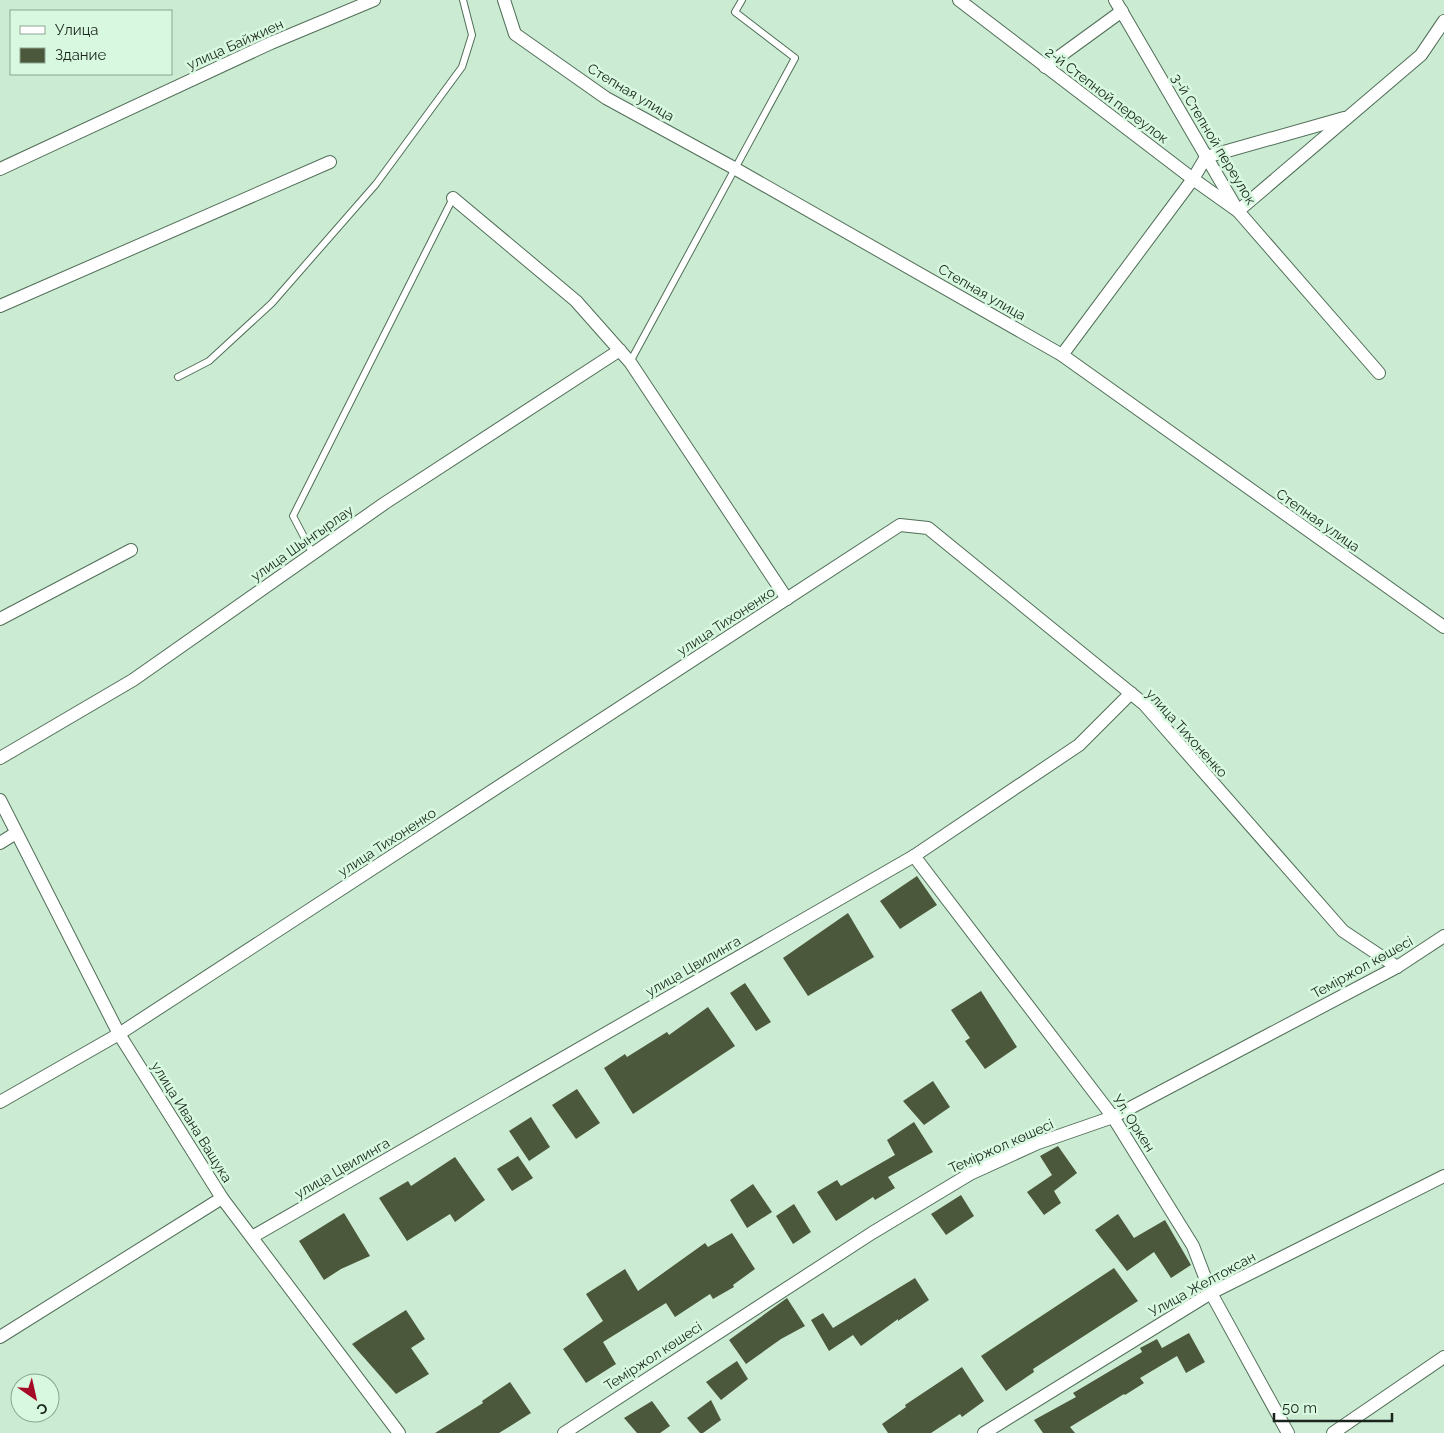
<svg xmlns="http://www.w3.org/2000/svg" width="1444" height="1433" viewBox="0 0 1444 1433" font-family="Raleway,sans-serif">
	<style>
		.building { fill: #4c583b }
		.lines { fill: none; stroke-linecap: round; stroke-linejoin: round }
		.lane-casing { stroke: #516e58; stroke-width: 8 }
		.street-casing { stroke: #516e58; stroke-width: 14 }
		.lane { stroke: #fff; stroke-width: 6 }
		.street { stroke: #fff; stroke-width: 12 }
		.labels { text-anchor: middle; dominant-baseline: central; stroke-width: 5; stroke-linejoin: round; paint-order: stroke }
		.street-label { font-size: 14px; fill: #1a261d; stroke: #d8f9e0 }
	</style>
	<rect width="100%" height="100%" fill="#cbecd3"/>
	<g class="building">
		<polygon points="917,876 937,905 900,929 880,901"/>
		<polygon points="848,913 874,957 808,996 783,958"/>
		<polygon points="745,983 771,1022 756,1031 730,993"/>
		<polygon points="981,991 1017,1047 985,1069 965,1041 970,1038 951,1010"/>
		<polygon points="708,1007 735,1046 633,1114 604,1068 625,1054 627,1057 667,1032 669,1035"/>
		<polygon points="933,1081 950,1107 924,1125 903,1101"/>
		<polygon points="577,1089 600,1123 576,1139 552,1105"/>
		<polygon points="531,1117 550,1147 529,1161 509,1131"/>
		<polygon points="914,1122 933,1152 888,1177 895,1188 875,1200 873,1197 836,1221 817,1192 837,1180 841,1186 895,1155 887,1140"/>
		<polygon points="1058,1146 1077,1173 1054,1191 1061,1203 1044,1215 1027,1192 1052,1175 1040,1156"/>
		<polygon points="518,1156 533,1178 512,1191 497,1169"/>
		<polygon points="455,1157 485,1200 455,1222 450,1214 407,1241 379,1198 408,1181 411,1186"/>
		<polygon points="753,1184 772,1212 747,1228 730,1200"/>
		<polygon points="961,1195 974,1216 946,1235 931,1214"/>
		<polygon points="794,1204 811,1232 793,1244 776,1216"/>
		<polygon points="344,1213 370,1256 341,1269 324,1280 299,1241"/>
		<polygon points="1118,1214 1134,1238 1165,1220 1191,1265 1171,1278 1154,1252 1127,1271 1095,1230"/>
		<polygon points="732,1233 755,1269 733,1285 734,1287 713,1299 710,1294 675,1317 666,1303 603,1342 616,1364 586,1383 563,1349 603,1321 586,1294 625,1269 638,1291 705,1243 708,1247"/>
		<polygon points="1114,1268 1138,1301 1033,1369 1034,1372 1006,1391 981,1356"/>
		<polygon points="915,1278 929,1300 898,1321 898,1319 861,1346 853,1335 829,1351 811,1320 823,1313 833,1328"/>
		<polygon points="787,1298 805,1326 781,1339 746,1364 729,1340"/>
		<polygon points="406,1310 425,1339 411,1348 429,1374 396,1394 352,1344"/>
		<polygon points="1189,1333 1205,1362 1186,1373 1177,1356 1140,1378 1144,1383 1125,1395 1124,1394 1070,1427 1075,1433 1043,1433 1034,1420 1076,1397 1073,1393 1142,1352 1140,1348 1157,1339 1162,1348"/>
		<polygon points="737,1361 748,1379 721,1400 706,1382"/>
		<polygon points="962,1367 984,1401 962,1417 960,1414 931,1433 888,1433 882,1424 906,1407 905,1405"/>
		<polygon points="510,1382 531,1413 499,1433 435,1433 483,1403 482,1401"/>
		<polygon points="711,1400 721,1420 703,1433 700,1433 687,1418"/>
		<polygon points="652,1401 670,1426 660,1433 637,1433 624,1418"/>
	</g>
	<g class="lines">
		<g class="lane-casing">
			<g id="lane">
				<polyline points="630,362 795,58 735,12 742,0"/>
				<polyline points="178,377 209,361 272,303 376,184 462,67 472,35 463,0"/>
				<polyline points="313,554 293,516 453,198"/>
			</g>
		</g>
		<g class="street-casing">
			<g id="street">
				<polyline points="504,0 515,34 606,98 734,168 1062,355 1444,627"/>
				<polyline points="959,0 1193,179 1238,211 1421,55 1444,21"/>
				<polyline points="1115,0 1238,211 1379,373"/>
				<polyline points="1045,67 1122,11"/>
				<polyline points="0,169 271,43 374,0"/>
				<polyline points="453,198 576,301 630,362 787,599"/>
				<polyline points="0,306 330,162"/>
				<polyline points="1062,355 1193,179 1206,157 1344,118"/>
				<polyline points="0,619 131,550"/>
				<polyline points="0,758 133,680 385,503 620,350"/>
				<polyline points="0,800 119,1034 222,1198 399,1433"/>
				<polyline points="0,843 16,833"/>
				<polyline points="914,856 1113,1117 1193,1246 1211,1293 1288,1433"/>
				<polyline points="0,1102 119,1034 900,525 928,528 1144,704 1343,931 1397,967"/>
				<polyline points="252,1237 914,856 1079,745 1131,693"/>
				<polyline points="0,1337 222,1198"/>
				<polyline points="564,1433 872,1233 970,1174 1038,1143 1113,1117 1397,967 1444,936"/>
				<polyline points="984,1433 1211,1293 1444,1176"/>
				<polyline points="1333,1433 1444,1357"/>
			</g>
		</g>
		<use href="#lane" class="lane"/>
		<use href="#street" class="street"/>
	</g>
	<g class="labels">
		<g class="street-label">
			<text transform="translate(235 44) rotate(-24)">улица Байжиен</text>
			<text transform="translate(631 92) rotate(31)">Степная улица</text>
			<text transform="translate(1107 95) rotate(37)">2-й Степной переулок</text>
			<text transform="translate(1214 139) rotate(59)">3-й Степной переулок</text>
			<text transform="translate(982 292) rotate(30)">Степная улица</text>
			<text transform="translate(1318 520) rotate(35)">Степная улица</text>
			<text transform="translate(302 543) rotate(-35)">улица Шынгырлау</text>
			<text transform="translate(726 621) rotate(-33)">улица Тихоненко</text>
			<text transform="translate(1187 733) rotate(48)">улица Тихоненко</text>
			<text transform="translate(387 842) rotate(-33)">улица Тихоненко</text>
			<text transform="translate(693 966) rotate(-30)">улица Цвилинга</text>
			<text transform="translate(1362 967) rotate(-29)">Теміржол көшесі</text>
			<text transform="translate(192 1122) rotate(58)">улица Ивана Ващука</text>
			<text transform="translate(1134 1123) rotate(57)">Ул. Оркен</text>
			<text transform="translate(1001 1146) rotate(-24)">Теміржол көшесі</text>
			<text transform="translate(342 1168) rotate(-30)">улица Цвилинга</text>
			<text transform="translate(1202 1284) rotate(-29)">Улица Желтоксан</text>
			<text transform="translate(653 1356) rotate(-33)">Теміржол көшесі</text>
		</g>
	</g>
	<rect x="10" y="10" width="162" height="65" fill="#d8f9e0" stroke="#8ca592"/>
	<rect x="20" y="26" width="25" height="8" fill="#ffffff" stroke="#8ca592"/>
	<text x="55" y="35" font-size="15" fill="#1a261d">Улица</text>
	<rect x="20" y="48" width="25" height="15" fill="#4c583b" stroke="#8ca592"/>
	<text x="55" y="60" font-size="15" fill="#1a261d">Здание</text>
	<g transform="translate(35 1398) rotate(146)"><circle r="24" fill="#d8f9e0" stroke="#8ca592"/>
	<path d="M0-4L9 19L0 12L-9 19Z" fill="#a50a26"/>
	<text y="-8" font-size="14" font-weight="bold" text-anchor="middle" fill="#1a261d">С</text>
	</g>
	<path d="M1274 1413v8h118v-8" fill="none" stroke="#1a261d" stroke-width="2.5"/>
	<text x="1282" y="1413" font-size="15" fill="#1a261d" stroke="#d8f9e0" stroke-width="4" paint-order="stroke">50 m</text>
</svg>
